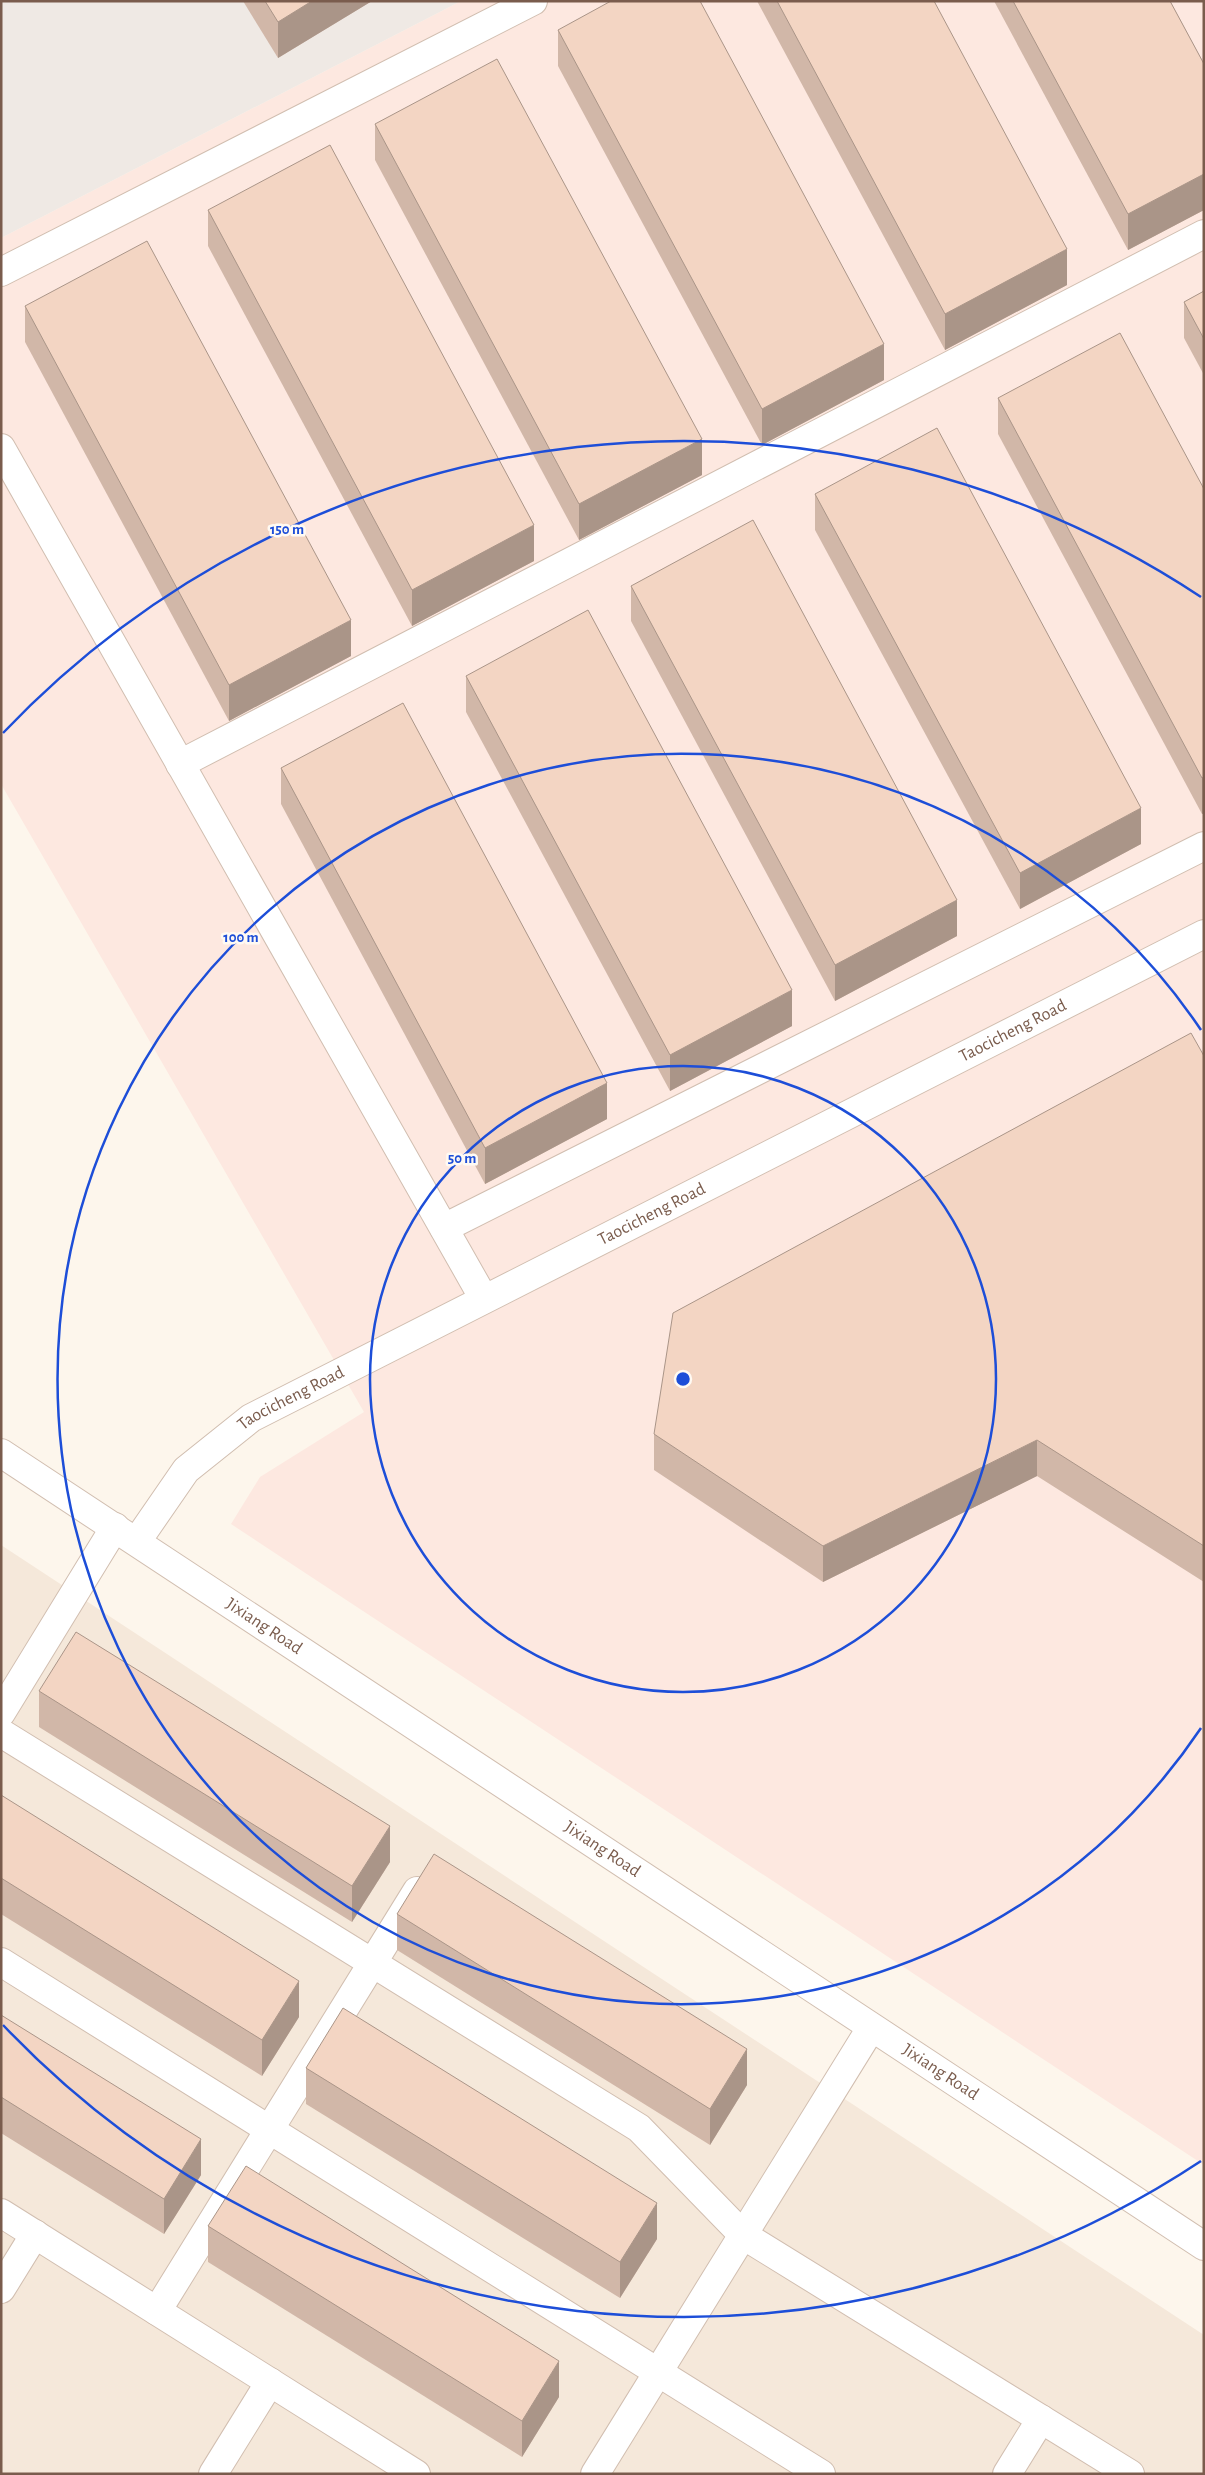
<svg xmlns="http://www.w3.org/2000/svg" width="1205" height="2475" viewBox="0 0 1205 2475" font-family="'Alegreya Sans',sans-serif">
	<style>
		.residential { fill: #f5e8da }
		.commercial { fill: #fde8e0 }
		.industrial { fill: #efe9e4 }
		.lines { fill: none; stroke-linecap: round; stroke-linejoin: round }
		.minor-casing { stroke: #d1beb0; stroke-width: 30 }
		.minor { stroke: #fff; stroke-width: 28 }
		.wall { fill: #d1b7a8 }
		.shaded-wall { fill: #aa9588 }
		.building { fill: #f3d5c3; stroke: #aa9588 }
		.ring { fill: none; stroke: #1d4ed8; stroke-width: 2.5 }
		.labels { text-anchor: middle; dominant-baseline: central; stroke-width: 5; stroke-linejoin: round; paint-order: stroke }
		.street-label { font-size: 18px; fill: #7a5c4d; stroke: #fffaf3 }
		.centre { fill: #1d4ed8; stroke: #fffaf3; stroke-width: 2.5 }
		.ring-label { font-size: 15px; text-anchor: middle; font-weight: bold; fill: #1d4ed8; stroke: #fffaf3; stroke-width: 5; stroke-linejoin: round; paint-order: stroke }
	</style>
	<rect width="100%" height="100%" fill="#fdf6ec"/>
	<polygon class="residential" points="1,1545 1204,2335 1204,2474 1,2474"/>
	<polygon class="commercial" points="461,1 1204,1 1204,2165 231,1524 260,1477 364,1412 1,784 1,238"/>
	<polygon class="industrial" points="1,1 461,1 1,238"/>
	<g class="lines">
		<g class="minor-casing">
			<g id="minor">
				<polyline points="1,272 533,1"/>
				<polyline points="1,448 484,1299"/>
				<polyline points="180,764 1204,234"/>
				<polyline points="444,1228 1204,846"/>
				<path id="s1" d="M1 1453 1204 2246"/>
				<path id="s2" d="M137 1541 186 1470 251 1418 1204 934"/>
				<polyline points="1,1713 115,1527"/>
				<polyline points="1,1733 639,2128 743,2235 1130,2474"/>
				<polyline points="1,1962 821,2474"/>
				<polyline points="1,2213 416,2474"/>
				<polyline points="1,2289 35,2234"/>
				<polyline points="157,2311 417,1891"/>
				<polyline points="213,2474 270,2382"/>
				<polyline points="595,2474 871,2028"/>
				<polyline points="1007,2474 1041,2419"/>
			</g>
		</g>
		<use href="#minor" class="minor"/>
	</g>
	<g class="wall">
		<polygon points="243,1 372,1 278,58"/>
		<polygon points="757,1 934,1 1067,285 945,350"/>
		<polygon points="994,1 1170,1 1204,64 1204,210 1128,250"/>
		<polygon points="558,30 884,380 762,445 558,66"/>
		<polygon points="375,124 702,475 579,540 375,160"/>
		<polygon points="208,210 534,561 412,626 208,246"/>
		<polygon points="1204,291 1204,375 1184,338 1184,302"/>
		<polygon points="25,306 351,656 229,721 25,342"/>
		<polygon points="998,398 1204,489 1204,813 1202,814 998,434"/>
		<polygon points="815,494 1141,844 1020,909 815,530"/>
		<polygon points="631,586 957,936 835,1001 631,621"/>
		<polygon points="466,676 792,1026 670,1091 466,712"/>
		<polygon points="281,768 607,1119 485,1184 281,804"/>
		<polygon points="1204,1056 1204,1582 1037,1476 823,1582 654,1470 654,1434"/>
		<polygon points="39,1691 390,1862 352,1922 39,1727"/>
		<polygon points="1,1795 299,2017 262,2076 1,1914"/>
		<polygon points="397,1914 747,2085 710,2145 397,1950"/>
		<polygon points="1,2015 201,2175 164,2234 1,2133"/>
		<polygon points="306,2068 657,2239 620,2298 306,2104"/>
		<polygon points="208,2226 559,2397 522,2457 208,2262"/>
	</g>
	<g class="shaded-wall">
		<polygon points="312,1 372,1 278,58 278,22"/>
		<polygon points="1204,174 1204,210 1128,250 1128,214"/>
		<polygon points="1067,249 1067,285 945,350 945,314"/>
		<polygon points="884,344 884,380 762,445 762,409"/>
		<polygon points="702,439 702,475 579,540 579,504"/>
		<polygon points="534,525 534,561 412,626 412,590"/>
		<polygon points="351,620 351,656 229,721 229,685"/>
		<polygon points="1204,777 1204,813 1202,814 1202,778"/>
		<polygon points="1141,808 1141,844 1020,909 1020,873"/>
		<polygon points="957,900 957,936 835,1001 835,965"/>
		<polygon points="792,990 792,1026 670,1091 670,1055"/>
		<polygon points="607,1083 607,1119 485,1184 485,1148"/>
		<polygon points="1037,1440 1037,1476 823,1582 823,1546"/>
		<polygon points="390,1826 390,1862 352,1922 352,1886"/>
		<polygon points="299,1981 299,2017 262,2076 262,2040"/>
		<polygon points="747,2049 747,2085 710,2145 710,2109"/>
		<polygon points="201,2139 201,2175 164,2234 164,2199"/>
		<polygon points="657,2203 657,2239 620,2298 620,2262"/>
		<polygon points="559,2361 559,2397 522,2457 522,2421"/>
	</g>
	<g class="building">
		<polygon points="265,1 312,1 278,22"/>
		<polygon points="611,1 700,1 884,344 762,409 558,30"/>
		<polygon points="777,1 934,1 1067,249 945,314"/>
		<polygon points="1013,1 1170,1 1204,64 1204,174 1128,214"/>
		<polygon points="497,59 702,439 579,504 375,124"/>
		<polygon points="330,145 534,525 412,590 208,210"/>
		<polygon points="147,241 351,620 229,685 25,306"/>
		<polygon points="1204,291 1204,339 1184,302"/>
		<polygon points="1120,333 1204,489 1204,777 1202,778 998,398"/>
		<polygon points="937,428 1141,808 1020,873 815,494"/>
		<polygon points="753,520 957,900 835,965 631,586"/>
		<polygon points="588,610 792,990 670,1055 466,676"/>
		<polygon points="403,703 607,1083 485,1148 281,768"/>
		<polygon points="1191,1033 1204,1056 1204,1546 1037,1440 823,1546 654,1434 673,1313"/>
		<polygon points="76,1632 390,1826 352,1886 39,1691"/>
		<polygon points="1,1795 299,1981 262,2040 1,1878"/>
		<polygon points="434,1854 747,2049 710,2109 397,1914"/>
		<polygon points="343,2008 657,2203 620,2262 306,2068"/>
		<polygon points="1,2015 201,2139 164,2199 1,2097"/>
		<polygon points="246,2166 559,2361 522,2421 208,2226"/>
	</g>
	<g class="ring">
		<circle cx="683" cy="1379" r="313"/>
		<path d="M1201 1728A625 625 0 1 1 1201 1030"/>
		<path d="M1201 2161A938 938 0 0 1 3 2025M3 733A938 938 0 0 1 1201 597"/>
	</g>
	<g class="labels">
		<g class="street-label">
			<text stroke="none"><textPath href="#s2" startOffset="1024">Taocicheng Road</textPath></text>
			<text stroke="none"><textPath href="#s2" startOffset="619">Taocicheng Road</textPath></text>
			<text stroke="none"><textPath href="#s2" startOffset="214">Taocicheng Road</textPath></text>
			<text stroke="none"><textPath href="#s1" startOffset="315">Jixiang Road</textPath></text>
			<text stroke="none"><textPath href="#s1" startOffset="720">Jixiang Road</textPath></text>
			<text stroke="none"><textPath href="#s1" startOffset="1125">Jixiang Road</textPath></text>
		</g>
	</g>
	<circle cx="683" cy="1379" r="8" class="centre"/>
	<g class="ring-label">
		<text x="287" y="534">150 m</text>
		<text x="241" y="942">100 m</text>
		<text x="462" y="1163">50 m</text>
	</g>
	<rect width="1205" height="2475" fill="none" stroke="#7a5c4d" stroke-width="5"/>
</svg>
